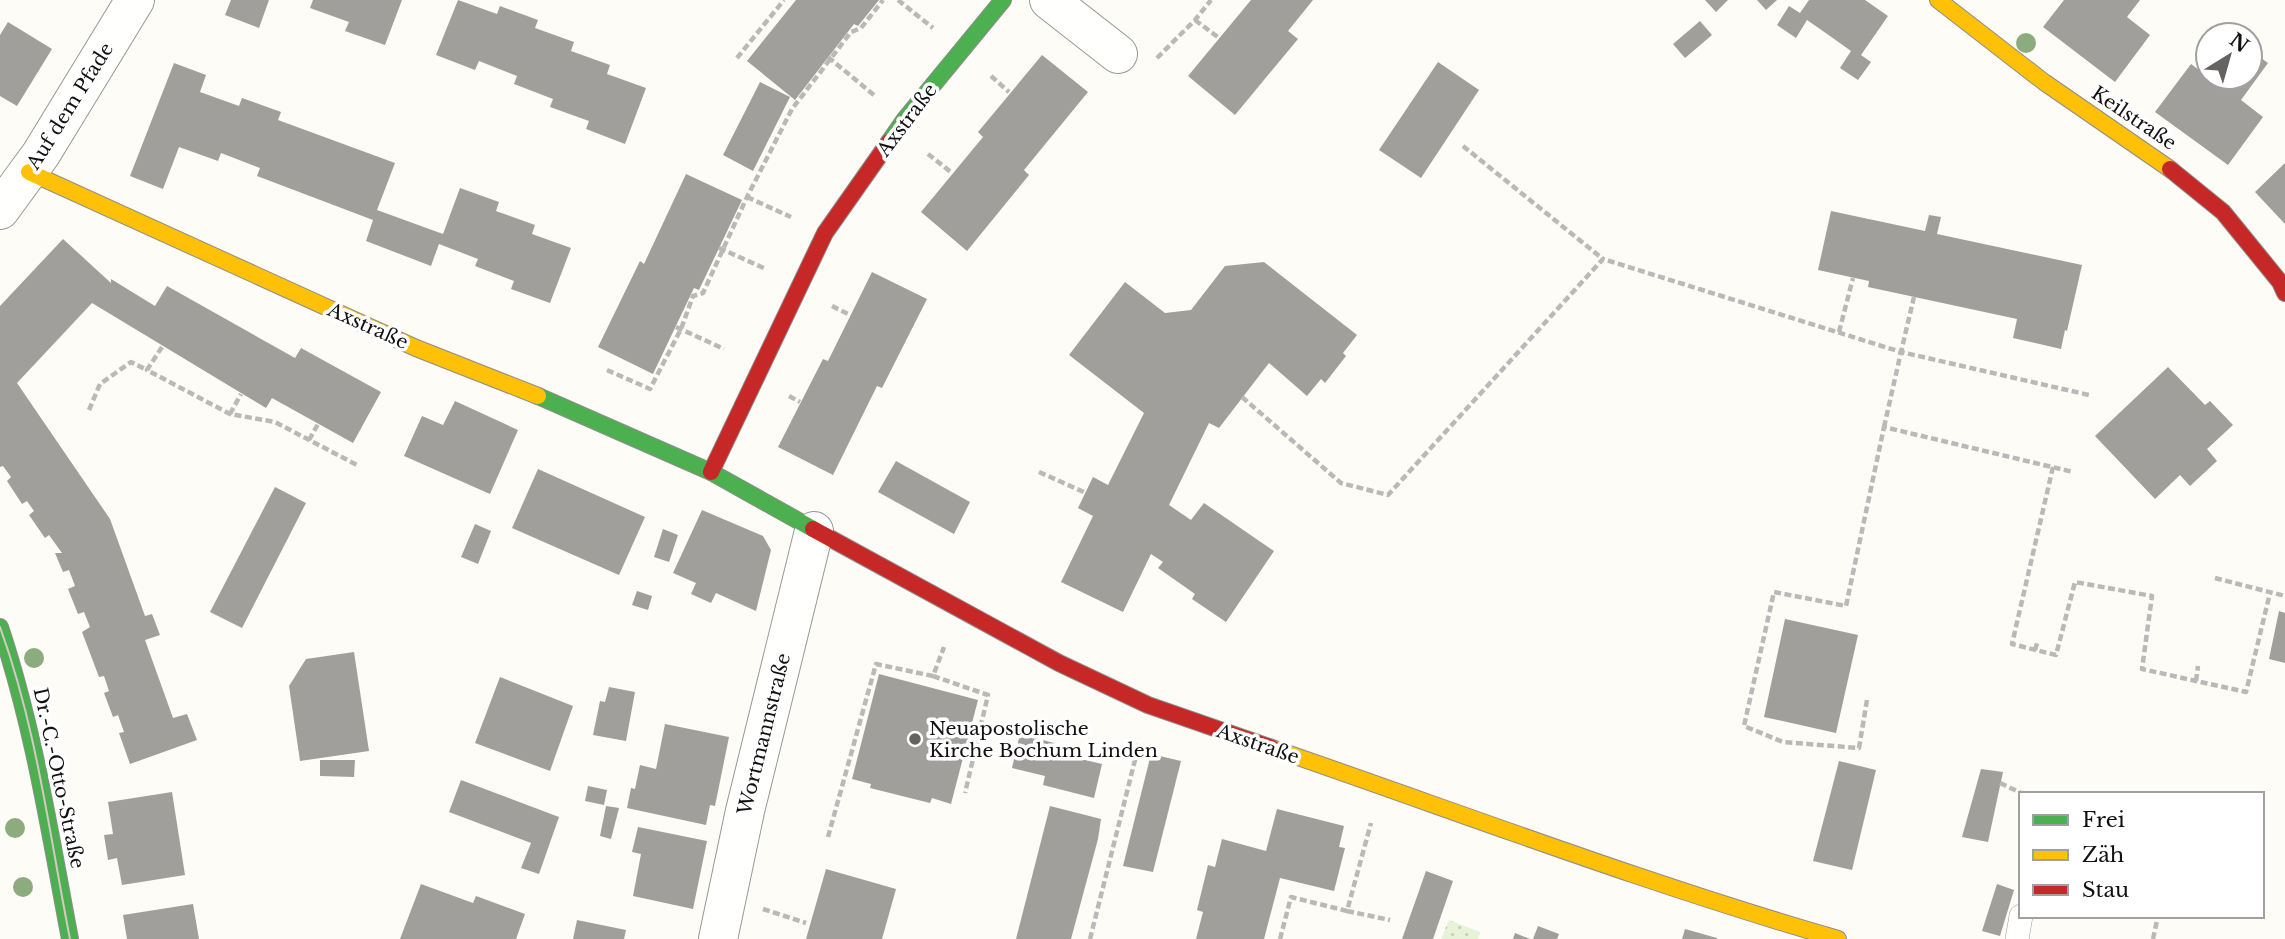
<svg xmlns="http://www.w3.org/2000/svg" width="2285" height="939" viewBox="0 0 2285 939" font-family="'Libre Baskerville',serif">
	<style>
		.grass { fill: url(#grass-dots) }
		.building { fill: #a19f9c }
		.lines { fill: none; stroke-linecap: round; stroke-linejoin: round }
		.lane-casing { stroke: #979795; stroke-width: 24 }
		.street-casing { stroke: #979795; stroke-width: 40 }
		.fast-casing { stroke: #8e8d8b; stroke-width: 18 }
		.slow-casing { stroke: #8e8d8b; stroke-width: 18 }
		.jam-casing { stroke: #8e8d8b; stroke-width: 18 }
		.path { stroke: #b9b9b8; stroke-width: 4.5; stroke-dasharray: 7 3.5; stroke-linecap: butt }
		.lane { stroke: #fffffe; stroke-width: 23 }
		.street { stroke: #fffffe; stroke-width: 38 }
		.fast { stroke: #4caf50; stroke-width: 16 }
		.slow { stroke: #ffc107; stroke-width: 16 }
		.jam { stroke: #c62828; stroke-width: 16 }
		.tram { stroke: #d9c6c7; stroke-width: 2 }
		.tree { fill: #8cac80 }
		.poi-dot { fill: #646362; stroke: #fff; stroke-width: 2.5 }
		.labels { text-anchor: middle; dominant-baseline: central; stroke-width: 7; stroke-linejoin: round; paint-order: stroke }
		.street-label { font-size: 19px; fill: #111; stroke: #fff }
		.poi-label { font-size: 19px; fill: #111; stroke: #fff; text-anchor: start }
	</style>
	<defs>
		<pattern id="grass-dots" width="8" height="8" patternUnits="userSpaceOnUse" patternTransform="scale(1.75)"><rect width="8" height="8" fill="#e7f3d7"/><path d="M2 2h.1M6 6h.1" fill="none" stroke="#c5cfb8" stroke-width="1.8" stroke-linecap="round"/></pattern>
	</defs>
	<rect width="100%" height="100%" fill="#fdfcf7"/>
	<polygon class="grass" points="1449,920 1480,932 1478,939 1441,939"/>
	<g class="building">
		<polygon points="231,0 269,0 259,28 225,15"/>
		<polygon points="313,0 402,0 385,45 345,31 349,22 310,8"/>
		<polygon points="458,0 497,14 500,6 538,20 535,28 574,42 571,51 610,65 607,74 646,88 625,144 586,129 589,121 550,107 553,99 514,84 517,76 479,61 475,70 436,55"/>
		<polygon points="796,0 879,0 858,26 854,24 795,100 747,61"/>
		<polygon points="1251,0 1313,0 1288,31 1298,39 1235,115 1188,76"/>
		<polygon points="1705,0 1728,0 1716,12"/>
		<polygon points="1757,0 1777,0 1766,10"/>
		<polygon points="1809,0 1865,0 1888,16 1861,55 1871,62 1858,80 1840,68 1851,51 1830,36 1807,20 1796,38 1777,25 1789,6 1800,13"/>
		<polygon points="2064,0 2140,0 2127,17 2150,35 2115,82 2043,27"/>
		<polygon points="1700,21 1712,35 1685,58 1673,44"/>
		<polygon points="8,22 52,49 17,106 0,96 0,35"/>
		<polygon points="2250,50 2268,63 2241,100 2263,117 2228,165 2155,112 2191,64 2214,81 2217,77 2250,77"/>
		<polygon points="1042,55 1088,92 1024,170 1029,175 967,251 921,212 983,137 978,132"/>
		<polygon points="1438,62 1479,90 1421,178 1379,150"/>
		<polygon points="174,63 206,75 200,92 239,106 242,98 281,112 278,120 395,163 377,210 443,234 460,188 499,202 496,211 535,225 532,234 571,248 550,303 511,289 514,281 475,266 478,259 439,244 431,266 366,241 373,220 257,176 260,168 221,153 218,161 179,147 163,189 130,176"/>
		<polygon points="760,82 790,97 753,171 723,155"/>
		<polygon points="2285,163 2285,224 2255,192"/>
		<polygon points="686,174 742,200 699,290 694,288 653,374 598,347 640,261 644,264"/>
		<polygon points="1831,211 1925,231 1929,215 1941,217 1937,234 2082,265 2067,331 2065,330 2061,349 2013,338 2017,319 1868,287 1869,281 1818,270"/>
		<polygon points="63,239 111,283 111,279 155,306 167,286 295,358 301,348 381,392 353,443 272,398 266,408 92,303 17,383 110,519 145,616 152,614 160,635 145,640 173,718 187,714 197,740 130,764 119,733 124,732 118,715 113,717 104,693 109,691 104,676 99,677 82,632 90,627 84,612 78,614 68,589 75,586 69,570 63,572 55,553 62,553 49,535 45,538 29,515 34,511 27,501 22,504 7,481 11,477 3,466 0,467 0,306"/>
		<polygon points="1264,262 1357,335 1343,353 1346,356 1325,383 1321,379 1307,396 1269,363 1219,428 1209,423 1169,505 1191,520 1204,503 1274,551 1226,622 1192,599 1195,594 1158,568 1163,562 1151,554 1123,612 1061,582 1093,516 1078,508 1093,477 1108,485 1144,413 1069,355 1125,282 1165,313 1191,310 1225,266"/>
		<polygon points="872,272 927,299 882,388 877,386 833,475 778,447 823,359 828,361"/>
		<polygon points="2168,367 2205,405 2210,401 2233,425 2207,449 2217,461 2190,486 2180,475 2155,499 2095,436"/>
		<polygon points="455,401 518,430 490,494 404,456 422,416 443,425"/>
		<polygon points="896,461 970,502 954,534 878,492"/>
		<polygon points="538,469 645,517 619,575 512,528"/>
		<polygon points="275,487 306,503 242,628 210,612"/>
		<polygon points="702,510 763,536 771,550 756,611 716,593 711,603 691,594 696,583 673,573"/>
		<polygon points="475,524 491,531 478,564 461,557"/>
		<polygon points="663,529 678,535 669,562 654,557"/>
		<polygon points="637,591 652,596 648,610 632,605"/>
		<polygon points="2279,611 2285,613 2285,663 2269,659"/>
		<polygon points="1785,619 1858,635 1836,733 1764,717"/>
		<polygon points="354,652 369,751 300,761 289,686 306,659"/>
		<polygon points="879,674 978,700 951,804 932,798 930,803 870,788 871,784 852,779"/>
		<polygon points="500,677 573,706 550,771 475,743"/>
		<polygon points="609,687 635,692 626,741 593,735 600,701 605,702"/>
		<polygon points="665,724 729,737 715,806 710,805 706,825 627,808 631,788 635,789 640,765 656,769"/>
		<polygon points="1020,734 1054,743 1052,752 1102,764 1094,798 1043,785 1045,776 1012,768"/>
		<polygon points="1151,754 1181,761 1153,872 1123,866"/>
		<polygon points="320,760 355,760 354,777 320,776"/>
		<polygon points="1839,761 1876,770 1852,870 1813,861"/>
		<polygon points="1981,769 2003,772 1988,842 1962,837"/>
		<polygon points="461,780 559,817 539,874 521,868 531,843 449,812"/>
		<polygon points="588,786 607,790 604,805 585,801"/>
		<polygon points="172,792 185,875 122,885 117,858 108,860 104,835 113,834 108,802"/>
		<polygon points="606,806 619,808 611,839 600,836"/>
		<polygon points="1050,806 1101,819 1098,839 1071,939 1016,939"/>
		<polygon points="1277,809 1344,826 1339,847 1345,848 1334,891 1280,878 1264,939 1196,939 1203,912 1197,910 1208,865 1215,867 1222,839 1266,851"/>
		<polygon points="638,827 707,841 693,909 633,896 641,854 632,852"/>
		<polygon points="826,869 896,889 882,939 806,939"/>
		<polygon points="1426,871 1453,881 1433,939 1402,939"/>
		<polygon points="421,884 473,903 476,896 525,914 516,939 400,939"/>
		<polygon points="1997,884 2014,890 2000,936 1982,931"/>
		<polygon points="193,904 199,939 127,939 123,915"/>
		<polygon points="577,920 626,930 624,939 573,939"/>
		<polygon points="1538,926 1559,934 1557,939 1533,939"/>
		<polygon points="1685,929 1717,938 1717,939 1682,939"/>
		<polygon points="1515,933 1530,939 1513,939"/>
	</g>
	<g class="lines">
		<g class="lane-casing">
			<polyline id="lane" points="2017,939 2021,916"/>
		</g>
		<g class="street-casing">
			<g id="street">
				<polyline points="1049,0 1118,54"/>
				<polyline points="0,210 41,154 135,0"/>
				<polyline points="718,939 745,811 814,531"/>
			</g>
		</g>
		<g class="fast-casing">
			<g id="fast">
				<polyline points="889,142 905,119 1003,0"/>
				<polyline points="538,396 711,472 813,529"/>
				<path d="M0 627C34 729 50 834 70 939"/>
			</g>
		</g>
		<g class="slow-casing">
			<g id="slow">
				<polyline points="1938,0 2044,82 2170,169"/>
				<polyline points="29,172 416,348 538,396"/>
				<path d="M1272 748C1461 813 1647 884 1838 939"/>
			</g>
		</g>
		<g class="jam-casing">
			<g id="jam">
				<polyline points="2170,169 2223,212 2280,282 2285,293"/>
				<polyline points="711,472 825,233 889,142"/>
				<polyline points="813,529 1059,663 1148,705 1272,748"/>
			</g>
		</g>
		<g class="path">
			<polyline points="898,0 933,28"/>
			<polyline points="1195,20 1219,38"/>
			<polyline points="828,57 874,95"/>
			<polyline points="737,58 784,0"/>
			<polyline points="1157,58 1195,20 1211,0"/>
			<polyline points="991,76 1009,92"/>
			<polyline points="1463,146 1603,259"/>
			<polyline points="928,154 952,173"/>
			<polyline points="747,197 791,217"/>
			<polyline points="719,248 766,269"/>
			<polyline points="832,306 850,315"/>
			<polyline points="676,327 724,349"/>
			<polyline points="1839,332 1853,278"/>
			<polyline points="162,347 147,370 230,414 275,422 357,465"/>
			<polyline points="607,370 650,389 681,329 693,296 703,293 747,197 792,109 851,32 861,28 883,0"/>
			<polyline points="789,396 800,402"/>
			<polyline points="1242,397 1341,483 1388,495 1603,259 1901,352 1914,297"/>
			<polyline points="89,410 100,384 131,362 147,370"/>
			<polyline points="230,414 241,394"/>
			<polyline points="1884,427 1901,352 2089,395"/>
			<polyline points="309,440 318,424"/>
			<polyline points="2053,467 2012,644 2056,655 2075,582 2152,596 2142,669 2246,692 2270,593"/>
			<polyline points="1039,472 1086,493"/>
			<polyline points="2215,578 2285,596"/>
			<polyline points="2035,650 2038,640"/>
			<polyline points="933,676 988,695 965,793"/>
			<polyline points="2196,681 2198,666"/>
			<polyline points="1867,700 1859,748 1783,742 1744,726 1774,592 1846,606 1884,427 2073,472"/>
			<polyline points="2000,783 2023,794"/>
			<polyline points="828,837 876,664 933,676 944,647"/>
			<polyline points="763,909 806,923"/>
			<polyline points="1347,911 1390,920"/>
			<polyline points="1090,939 1139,744"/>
			<polyline points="1280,939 1291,897 1347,911 1371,823"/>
			<polyline points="2153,939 2158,916"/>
		</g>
		<use href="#lane" class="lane"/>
		<use href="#street" class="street"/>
		<use href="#fast" class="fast"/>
		<use href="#slow" class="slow"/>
		<use href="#jam" class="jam"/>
		<path class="tram" d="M0 627C37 729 49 833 70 939"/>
	</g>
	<g class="tree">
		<circle cx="2026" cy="43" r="10"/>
		<circle cx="34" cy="658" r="10"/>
		<circle cx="15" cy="828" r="10"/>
		<circle cx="23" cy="887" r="10"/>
	</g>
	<circle class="poi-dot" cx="915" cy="739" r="7"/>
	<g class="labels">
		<g class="street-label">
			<text transform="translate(70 106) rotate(-58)">Auf dem Pfade</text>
			<text transform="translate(2134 118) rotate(34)">Keilstraße</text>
			<text transform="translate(907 120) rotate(-53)">Axstraße</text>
			<text transform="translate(368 326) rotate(24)">Axstraße</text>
			<text transform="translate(764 734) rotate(-76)">Wortmannstraße</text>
			<text transform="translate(1258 744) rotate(19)">Axstraße</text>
			<text transform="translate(59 778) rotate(78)">Dr.-C.-Otto-Straße</text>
		</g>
		<g class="poi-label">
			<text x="929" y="728">Neuapostolische<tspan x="929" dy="22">Kirche Bochum Linden</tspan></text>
		</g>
	</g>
	<rect x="2019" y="792" width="245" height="126" fill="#ffffff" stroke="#a0a0a0" stroke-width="2"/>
	<rect x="2033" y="815" width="35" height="10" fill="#4caf50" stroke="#a0a0a0" stroke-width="2"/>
	<text x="2082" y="827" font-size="21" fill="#111111">Frei</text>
	<rect x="2033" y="850" width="35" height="10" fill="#ffc107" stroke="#a0a0a0" stroke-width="2"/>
	<text x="2082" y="862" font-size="21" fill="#111111">Zäh</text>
	<rect x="2033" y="885" width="35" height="10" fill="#c62828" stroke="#a0a0a0" stroke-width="2"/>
	<text x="2082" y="897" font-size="21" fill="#111111">Stau</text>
	<g transform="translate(2229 56) rotate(37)"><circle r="33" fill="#ffffff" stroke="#a0a0a0" stroke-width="2"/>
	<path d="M0-5L12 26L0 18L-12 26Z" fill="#646362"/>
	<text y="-10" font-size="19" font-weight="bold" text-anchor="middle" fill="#111111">N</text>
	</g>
</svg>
